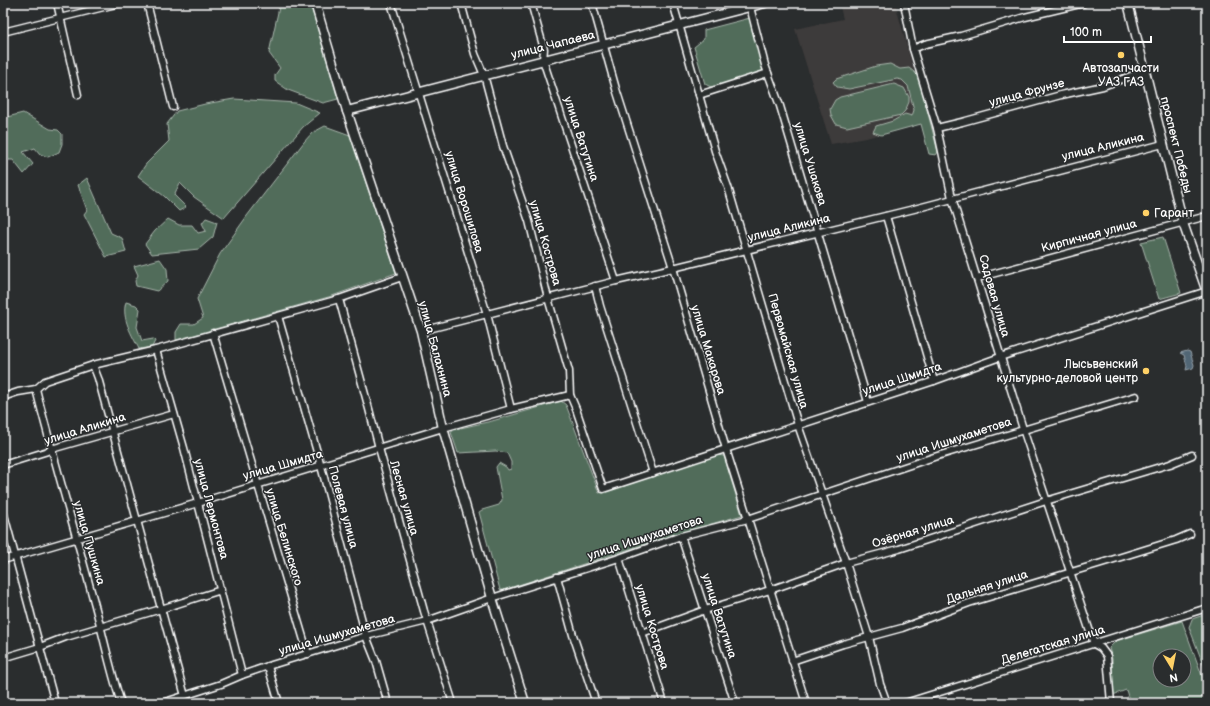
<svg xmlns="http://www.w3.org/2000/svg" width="1210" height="706" viewBox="0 0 1210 706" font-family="'Balsamiq Sans',sans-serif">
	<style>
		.built { fill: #3e3a3a }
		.green { fill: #516c5a; stroke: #a8b6ac; fill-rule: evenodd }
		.water { fill: #516675; stroke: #97a3ac }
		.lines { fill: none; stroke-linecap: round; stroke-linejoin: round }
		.street-casing { stroke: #fff; stroke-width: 9 }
		.secondary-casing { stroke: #fff; stroke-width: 11 }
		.street { stroke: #2a2d2e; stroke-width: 6 }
		.secondary { stroke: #2a2d2e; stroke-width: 8 }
		.poi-dot { fill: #ffd166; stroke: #2a2d2e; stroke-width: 1.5 }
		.labels { text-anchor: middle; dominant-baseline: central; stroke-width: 3; stroke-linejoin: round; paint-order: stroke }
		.street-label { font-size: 12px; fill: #fff; stroke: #2a2d2e }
		.poi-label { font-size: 12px; fill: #fff; stroke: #2a2d2e }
	</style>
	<rect width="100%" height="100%" fill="#2a2d2e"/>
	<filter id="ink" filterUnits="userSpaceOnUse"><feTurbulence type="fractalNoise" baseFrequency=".025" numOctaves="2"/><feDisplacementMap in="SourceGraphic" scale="8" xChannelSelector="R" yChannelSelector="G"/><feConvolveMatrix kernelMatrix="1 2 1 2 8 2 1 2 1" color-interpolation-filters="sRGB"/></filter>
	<g filter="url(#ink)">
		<polygon class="built" points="839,3 895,3 927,118 921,124 866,138 831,144 795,29 843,19"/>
		<g class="green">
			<polygon points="280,3 310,3 338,99 323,103 288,90 275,81 275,75 280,68 269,53"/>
			<polygon points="750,18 764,73 713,88 705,84 694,47 704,39 704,30"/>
			<polygon points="890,64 900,69 909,68 918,75 938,152 936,155 929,154 921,124 881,135 873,132 876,126 893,121 905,114 912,116 914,110 908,86 902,80 897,79 849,89 837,87 833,82 836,79 876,66"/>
			<polygon points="894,84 904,88 909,97 909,102 905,111 901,115 847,127 836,124 831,115 830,109 835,100 840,97"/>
			<polygon points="234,99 296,103 320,113 303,127 224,218 194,197 180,183 174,195 186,207 179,211 164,196 138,176 146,164 169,141 167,124 177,111 205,104"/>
			<polygon points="23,113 50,129 58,130 62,134 62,144 59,152 48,157 40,154 35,148 23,152 33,164 24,174 13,160 3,160 3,118"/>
			<polygon points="325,126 350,135 396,273 332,296 176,340 176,332 181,324 194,324 203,318 197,299 220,254 247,216 304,142 312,133"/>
			<polygon points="87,178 111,233 122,238 126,252 106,257 84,214 87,210 78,185"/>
			<polygon points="206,218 217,222 213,237 199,249 152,254 145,244 155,231 168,219 179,225 192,225 198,233 206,231 202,223"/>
			<polygon points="1163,237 1181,293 1159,299 1141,242"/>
			<polygon points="160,259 167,269 168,281 157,291 136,286 135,281 138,275 134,266"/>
			<path d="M126 302 136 305 140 309 137 327 142 341 153 339 155 341 152 347 139 349C132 335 121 318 126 302Z"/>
			<polygon points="561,401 566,405 599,493 717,455 724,456 742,515 667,537 503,590 500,590 479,512 482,510 499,505 502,500 496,467 499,463 506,467 508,470 511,469 511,462 507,453 496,451 458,453 451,432 456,429 492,421"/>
			<polygon points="1207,614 1207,669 1205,669 1189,627 1192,619"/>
			<path d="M1182 621 1207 689V703H1130L1126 690 1113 695 1112 659 1109 648 1116 641ZM1160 656H1184V680H1160Z"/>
		</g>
		<polygon class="water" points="1187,351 1190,352 1194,365 1193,368 1186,370 1187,366 1184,355 1180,353"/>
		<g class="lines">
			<g class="street-casing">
				<g id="street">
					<polyline points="57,3 78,95"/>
					<polyline points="147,3 173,107"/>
					<polyline points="391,3 487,314 511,409"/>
					<polyline points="461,3 475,54 484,75 503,146 529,221 548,298 569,371 570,395 576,409 603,489 934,381 1000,357 1207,291"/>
					<polyline points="531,3 544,49 543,60 616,281"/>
					<polyline points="592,3 616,89 673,268 726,449 806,703"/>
					<polyline points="673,3 715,151 728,187 798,425 846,563 869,637 880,684 887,703"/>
					<polyline points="749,3 765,65 780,106 868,402"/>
					<polyline points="904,3 913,49 937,128 952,198 1023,429 1094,644 1101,648 1107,656 1111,703"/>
					<polyline points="3,32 120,3"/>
					<polyline points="913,49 925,44 961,36 1025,17 1084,3"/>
					<polyline points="699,95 768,73"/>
					<polyline points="937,128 962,122 1061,95 1103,86 1145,71"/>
					<polyline points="886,216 934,381"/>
					<polyline points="977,278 1207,216"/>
					<polyline points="595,286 600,306 653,473"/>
					<polyline points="339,299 369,409 379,448 424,611 453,703"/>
					<polyline points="278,316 321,466 366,636 376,661 388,703"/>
					<polyline points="421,331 616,281 673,268 914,209 1163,144"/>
					<polyline points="213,333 308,654"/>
					<polyline points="156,350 184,448 242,675"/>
					<polyline points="93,365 98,378 185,696"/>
					<path d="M36 389C53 457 73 524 91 591 102 629 109 666 121 703"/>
					<polyline points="3,397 18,392 36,389 45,381 93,365 156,350 339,299 402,277"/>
					<polyline points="3,465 51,450 55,448 174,414"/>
					<polyline points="3,511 55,703"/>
					<polyline points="681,536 735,703"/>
					<polyline points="619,558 664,703"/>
					<polyline points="3,560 198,503 443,428 511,409 570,395"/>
					<polyline points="557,577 573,635 596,703"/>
					<polyline points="642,633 705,610 770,590 846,563 899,549 1046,501 1170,464 1192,455"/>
					<polyline points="3,658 40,647 66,637 161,609 221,590"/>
					<polyline points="792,661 843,644 902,628 969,603 1108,561 1176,540 1190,534"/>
					<polyline points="268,666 279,703"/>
					<polyline points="162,703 221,684 242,675 268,666 366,636 427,621 492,598 619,558 681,536 748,519 934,457 1136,396"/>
					<polyline points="905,703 1207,608"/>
				</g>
			</g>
			<g class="secondary-casing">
				<g id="secondary">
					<polyline points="315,3 347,111 421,331 443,428 492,598 525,703"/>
					<polyline points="1128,3 1183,223 1207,292"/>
					<polyline points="347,111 765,3"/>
				</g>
			</g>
			<use href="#street" class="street"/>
			<use href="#secondary" class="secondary"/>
		</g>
	</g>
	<g class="poi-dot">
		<circle cx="1121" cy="55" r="4"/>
		<circle cx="1146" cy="213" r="4"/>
		<circle cx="1146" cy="371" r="4"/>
	</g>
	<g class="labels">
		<g class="street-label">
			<text transform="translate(553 45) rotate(-14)">улица Чапаева</text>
			<text transform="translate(1027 93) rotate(-15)">улица Фрунзе</text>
			<text transform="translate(581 139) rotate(72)">улица Ватутина</text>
			<text transform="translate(1176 145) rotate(76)">проспект Победы</text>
			<text transform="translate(1103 147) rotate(-14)">улица Аликина</text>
			<text transform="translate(810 164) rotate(73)">улица Ушакова</text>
			<text transform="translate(464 202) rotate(73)">улица Ворошилова</text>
			<text transform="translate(789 228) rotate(-14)">улица Аликина</text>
			<text transform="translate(1089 236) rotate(-15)">Кирпичная улица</text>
			<text transform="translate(545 243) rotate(74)">улица Кострова</text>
			<text transform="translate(994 296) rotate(74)">Садовая улица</text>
			<text transform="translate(435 349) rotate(75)">улица Балахнина</text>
			<text transform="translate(708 350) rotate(73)">улица Макарова</text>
			<text transform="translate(788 351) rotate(74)">Первомайская улица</text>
			<text transform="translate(902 379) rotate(-18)">улица Шмидта</text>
			<text transform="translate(85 429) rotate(-17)">улица Аликина</text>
			<text transform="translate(954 440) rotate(-18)">улица Ишмухаметова</text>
			<text transform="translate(283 465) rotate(-16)">улица Шмидта</text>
			<text transform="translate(404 498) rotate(74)">Лесная улица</text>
			<text transform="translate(343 507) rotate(75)">Полевая улица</text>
			<text transform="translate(211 509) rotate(75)">улица Лермонтова</text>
			<text transform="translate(913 532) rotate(-17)">Озёрная улица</text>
			<text transform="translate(284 537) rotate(73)">улица Белинского</text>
			<text transform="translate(645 538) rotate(-18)">улица Ишмухаметова</text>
			<text transform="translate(89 543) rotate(74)">улица Пушкина</text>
			<text transform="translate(987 587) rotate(-18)">Дальняя улица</text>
			<text transform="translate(719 616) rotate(72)">улица Ватутина</text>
			<text transform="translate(652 627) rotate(73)">улица Кострова</text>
			<text transform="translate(337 635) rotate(-16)">улица Ишмухаметова</text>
			<text transform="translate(1053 645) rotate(-17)">Делегатская улица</text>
		</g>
		<g class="poi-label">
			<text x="1121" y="68">Автозапчасти<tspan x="1121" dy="14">УАЗ ГАЗ</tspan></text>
			<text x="1154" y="213" text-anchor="start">Гарант</text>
			<text x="1138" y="364" text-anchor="end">Лысьвенский<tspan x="1138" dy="14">культурно-деловой центр</tspan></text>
		</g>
	</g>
	<rect width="1210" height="706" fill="none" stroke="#2a2d2e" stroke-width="16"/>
	<rect x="8" y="8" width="1194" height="690" fill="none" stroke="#fff" stroke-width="1.5" filter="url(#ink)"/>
	<g transform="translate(1172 668) rotate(170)"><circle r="19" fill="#2a2d2e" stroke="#7f8182"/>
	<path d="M0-3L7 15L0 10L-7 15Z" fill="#ffd166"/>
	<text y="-6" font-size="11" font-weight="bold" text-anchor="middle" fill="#ffffff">N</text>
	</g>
	<path d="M1064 36v6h87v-6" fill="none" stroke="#ffffff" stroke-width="2"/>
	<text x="1070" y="36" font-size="12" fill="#ffffff" stroke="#2a2d2e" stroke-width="3" paint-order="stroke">100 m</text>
</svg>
